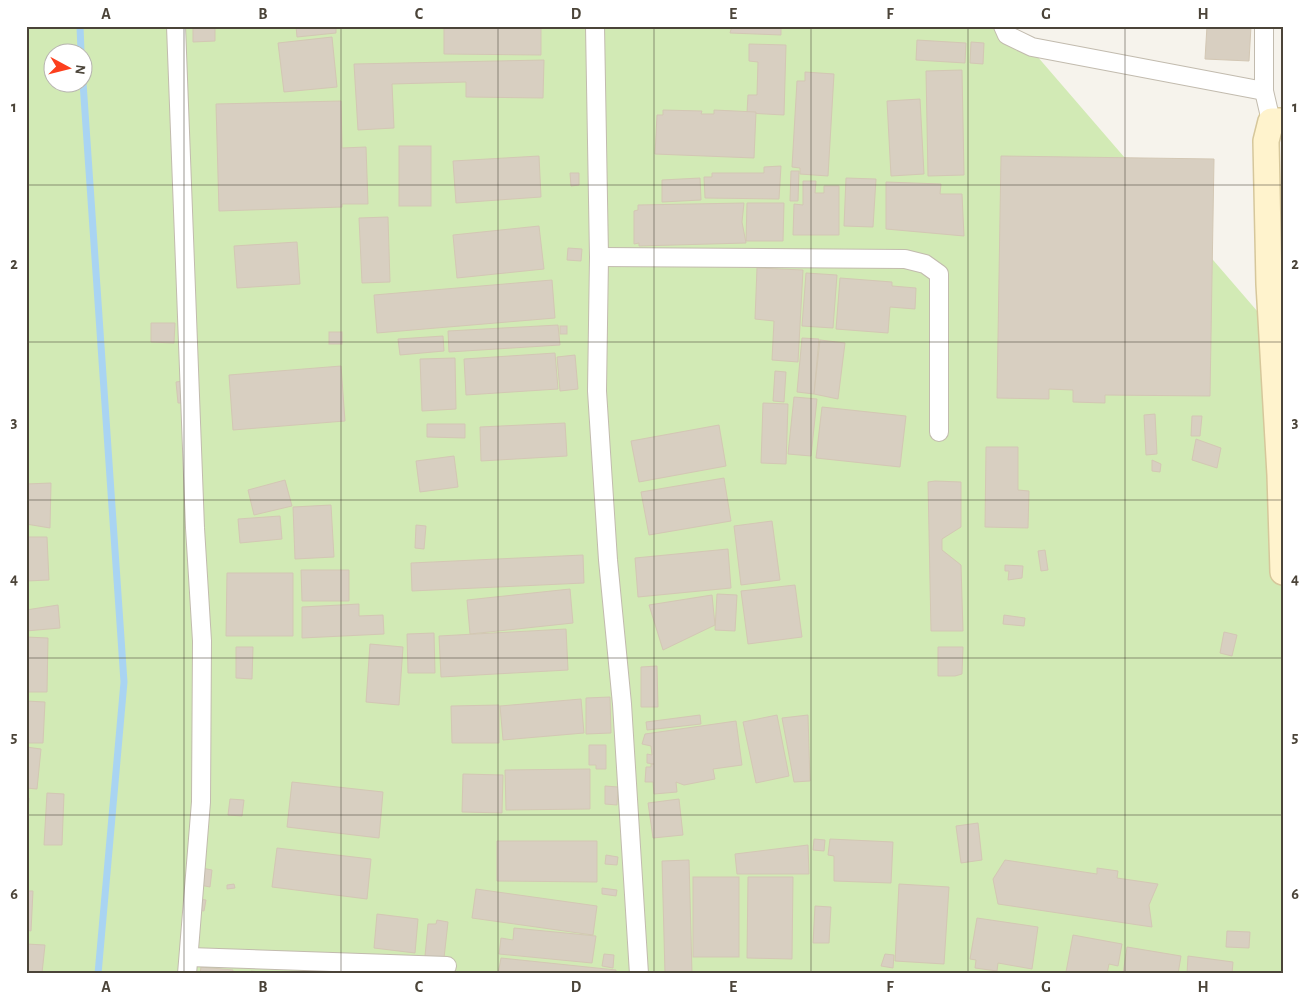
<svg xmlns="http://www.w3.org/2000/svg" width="1309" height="1000" viewBox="0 0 1309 1000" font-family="'Alegreya Sans',sans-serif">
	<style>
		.green { fill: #d2eab5; fill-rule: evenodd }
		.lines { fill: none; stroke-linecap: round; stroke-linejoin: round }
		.stream { stroke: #a9d4f2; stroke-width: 7 }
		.building { fill: #d8cfc1; stroke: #d3c7b4 }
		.street-casing { stroke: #c2bbae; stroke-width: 20 }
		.secondary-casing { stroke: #d6c79b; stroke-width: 28 }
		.street { stroke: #fff; stroke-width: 18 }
		.secondary { stroke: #fff3cd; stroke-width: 25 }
		.grid { fill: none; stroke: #4b4439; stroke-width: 1; stroke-opacity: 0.55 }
		.neatline { fill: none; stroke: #4b4439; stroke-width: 2 }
		.grid-label { font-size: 16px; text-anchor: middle; font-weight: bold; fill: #4b4439 }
	</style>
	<rect width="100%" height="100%" fill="#f6f3ec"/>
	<path class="green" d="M26 26H1011L1283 341V974H26ZM52 52H82V82H52Z"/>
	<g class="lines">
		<g class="stream">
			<polyline points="80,26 81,52"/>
			<polyline points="82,68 124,682 98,974"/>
		</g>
	</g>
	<g class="building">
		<polygon points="193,26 215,26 215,41 193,42"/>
		<polygon points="296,26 336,26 336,33 297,37"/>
		<polygon points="444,26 541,26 541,55 444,54"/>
		<polygon points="732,26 781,26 781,35 730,33"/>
		<rect x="1087" y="26" width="39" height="2"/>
		<polygon points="1207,26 1251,26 1249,61 1205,59"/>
		<polygon points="332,37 337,87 284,92 278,43"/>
		<polygon points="917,40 966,43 965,63 916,60"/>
		<polygon points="971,42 984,43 983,64 970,63"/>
		<polygon points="749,44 786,45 784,115 747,113 748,95 757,95 758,62 749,61"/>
		<polygon points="544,60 543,98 466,97 466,82 392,84 394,128 358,130 354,64"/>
		<polygon points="962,70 964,175 928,176 926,71"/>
		<polygon points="805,72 834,74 828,176 800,174 800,168 792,167 797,81 805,81"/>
		<polygon points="920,99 924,174 891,176 887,101"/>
		<polygon points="341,101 342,148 366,147 368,204 342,204 342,207 219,211 216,104"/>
		<polygon points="663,110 702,111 701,114 714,114 714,110 756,112 754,158 655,154 657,115 663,115"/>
		<rect x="399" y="146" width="32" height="60"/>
		<polygon points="539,156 541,197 456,203 453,161"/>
		<polygon points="1001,156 1214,159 1210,396 1105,395 1105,403 1073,402 1073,390 1049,389 1049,399 997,398"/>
		<polygon points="781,166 779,199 705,198 704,177 712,177 712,173 764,173 764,167"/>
		<polygon points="791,171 799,171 798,201 790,201"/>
		<polygon points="570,173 579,173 579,185 571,186"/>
		<polygon points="700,178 701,200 662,202 662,180"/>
		<polygon points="846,178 876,179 873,227 844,226"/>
		<polygon points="803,181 816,181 815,193 824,193 824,186 839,186 839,235 793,235 794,204 803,205"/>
		<polygon points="886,182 941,184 940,194 962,194 964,236 886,229"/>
		<polygon points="744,203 742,222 746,243 639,246 639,243 634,244 634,211 638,210 638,205"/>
		<polygon points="747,203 784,203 783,241 746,241"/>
		<polygon points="388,217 390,282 362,283 359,218"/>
		<polygon points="539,226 544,269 457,278 453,235"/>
		<polygon points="297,242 300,284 237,288 234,246"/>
		<polygon points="568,248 582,249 581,261 567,260"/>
		<polygon points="757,268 803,270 798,362 772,360 774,321 755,319"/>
		<polygon points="806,273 837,275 833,328 802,326"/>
		<polygon points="840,278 892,282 892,286 916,288 915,309 890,307 888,333 836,329"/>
		<polygon points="552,280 555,318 377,333 374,295"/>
		<polygon points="151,323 175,323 174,343 151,342"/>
		<polygon points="558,325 560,345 449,352 448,331"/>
		<rect x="560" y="326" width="7" height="8"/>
		<rect x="329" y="332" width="13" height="12"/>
		<polygon points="443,336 444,351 400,355 398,339"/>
		<polygon points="802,338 819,339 814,394 797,392"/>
		<polygon points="820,340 845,343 838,399 814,394"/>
		<polygon points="555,353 558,389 466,395 464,359"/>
		<polygon points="575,355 578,389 560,391 557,357"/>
		<polygon points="455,358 456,409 422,411 420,359"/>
		<polygon points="341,366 345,421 233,430 229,375"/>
		<polygon points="775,371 786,372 784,402 773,401"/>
		<polygon points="183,381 185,403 178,403 176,382"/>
		<polygon points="794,397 817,399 811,456 788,454"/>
		<polygon points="763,403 788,404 786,464 761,463"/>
		<polygon points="822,407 906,416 900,467 816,458"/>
		<polygon points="1155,414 1157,454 1146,455 1144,415"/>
		<polygon points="1192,416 1202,416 1200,436 1191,436"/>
		<polygon points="565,423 567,456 481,461 480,427"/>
		<polygon points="427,424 465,424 465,438 427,437"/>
		<polygon points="719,425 726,466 639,482 631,441"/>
		<polygon points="1196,439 1221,448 1217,468 1192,460"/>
		<polygon points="986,447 1018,447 1018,490 1029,491 1028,528 985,527"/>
		<polygon points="454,456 458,487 420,492 416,461"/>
		<polygon points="1152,460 1161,464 1160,472 1152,471"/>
		<polygon points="724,478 731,521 649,535 641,492"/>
		<polygon points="285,480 292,506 254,515 248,490"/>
		<polygon points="935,481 961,482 961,527 942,539 942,550 961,565 963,631 931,631 928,482"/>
		<polygon points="51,483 50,528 26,524 26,484"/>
		<polygon points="331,505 334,557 295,559 293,507"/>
		<polygon points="280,516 282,539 240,543 238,519"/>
		<polygon points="772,521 780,580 741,585 734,526"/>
		<polygon points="416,525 426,526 424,549 415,548"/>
		<polygon points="26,537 47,537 49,580 26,581"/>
		<polygon points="728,549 731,588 638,597 635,558"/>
		<polygon points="1045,550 1048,570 1041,571 1038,551"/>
		<polygon points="583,555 584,583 412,591 411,563"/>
		<polygon points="1005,565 1023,566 1022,578 1008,580 1009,571 1005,571"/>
		<polygon points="301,570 349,570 349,601 302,601"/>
		<polygon points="227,573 293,573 293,636 226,636"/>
		<polygon points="795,585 802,637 748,644 741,591"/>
		<polygon points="570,589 573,623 470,634 467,600"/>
		<polygon points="717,594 737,595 735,631 715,630"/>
		<polygon points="712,595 715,625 663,650 649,605"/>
		<polygon points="359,604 359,616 383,615 384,634 302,638 302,607"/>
		<polygon points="58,605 60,628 26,631 26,610"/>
		<polygon points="1004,615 1025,618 1024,626 1003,624"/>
		<polygon points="566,629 568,670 441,677 439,636"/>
		<polygon points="1224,632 1237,635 1232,656 1220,653"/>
		<polygon points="434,633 435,673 408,673 407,634"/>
		<polygon points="26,637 48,638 47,692 26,692"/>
		<polygon points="370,644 403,647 399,705 366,702"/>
		<polygon points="236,647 253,647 252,679 236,678"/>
		<polygon points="938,647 963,647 962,674 955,676 938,676"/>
		<polygon points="657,666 658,707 641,707 641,667"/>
		<polygon points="610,697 611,733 586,734 586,698"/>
		<polygon points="581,699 584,733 503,740 500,706"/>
		<polygon points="26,701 45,702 43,743 26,743"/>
		<polygon points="499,705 499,743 452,743 451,706"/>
		<polygon points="700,715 701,724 647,730 646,722"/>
		<polygon points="777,715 789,776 756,783 743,722"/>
		<polygon points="808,715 810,781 794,782 782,718"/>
		<polygon points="736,721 742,765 713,769 715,779 684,785 676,782 677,792 654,794 653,782 645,782 646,767 651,767 651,764 654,764 647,763 647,754 652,755 651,746 642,744 645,734"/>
		<polygon points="589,745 606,745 606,769 596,769 596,765 589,765"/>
		<polygon points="26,747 41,749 37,789 26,788"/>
		<polygon points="590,769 590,809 506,810 505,770"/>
		<polygon points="463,774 503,775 502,813 462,812"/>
		<polygon points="292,782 383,792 379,838 287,827"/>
		<polygon points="605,786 618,787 617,805 605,804"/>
		<polygon points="47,793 64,794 62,845 44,845"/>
		<polygon points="26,798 29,798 26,831"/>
		<polygon points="230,799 244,800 242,816 228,815"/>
		<polygon points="679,799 683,835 653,838 648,803"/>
		<polygon points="978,823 982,860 961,863 956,826"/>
		<polygon points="814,839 825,840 824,851 813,850"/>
		<polygon points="830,839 893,842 891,883 834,881 834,856 828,855"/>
		<polygon points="497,841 597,841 597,882 497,881"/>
		<polygon points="808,845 809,874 737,874 735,854"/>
		<polygon points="277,848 371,859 367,899 272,887"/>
		<polygon points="606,855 618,857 617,865 605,864"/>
		<polygon points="689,860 692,974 665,974 662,861"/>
		<polygon points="1005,860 1097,874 1097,868 1118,871 1117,878 1158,884 1149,905 1152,927 998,904 993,879"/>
		<polygon points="202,868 212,870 210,887 200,885"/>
		<rect x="693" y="877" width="46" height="80"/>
		<polygon points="748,877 793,877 792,959 747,958"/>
		<polygon points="234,884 235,888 227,889 227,885"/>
		<polygon points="899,884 949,887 944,964 895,961"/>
		<polygon points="602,888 617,890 616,896 602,894"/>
		<polygon points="476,889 597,906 593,935 472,918"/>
		<polygon points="26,891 33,891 31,931 26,930"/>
		<polygon points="199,899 206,900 204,911 197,910"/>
		<polygon points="815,906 831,907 829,943 813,943"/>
		<polygon points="377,914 418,919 415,953 374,948"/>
		<polygon points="977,918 1038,927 1032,969 998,963 997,971 975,968 976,960 970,959"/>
		<polygon points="437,920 448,922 444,958 425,956 428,924 436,924"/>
		<polygon points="514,928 596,936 592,963 499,954 501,938 513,940"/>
		<polygon points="1227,931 1250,932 1249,948 1226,947"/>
		<polygon points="1073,935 1122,944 1118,966 1109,964 1107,974 1066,972"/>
		<polygon points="26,944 45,945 42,973 26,973"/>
		<polygon points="1127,947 1181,956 1178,974 1123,974"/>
		<polygon points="604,954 614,955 613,968 602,966"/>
		<polygon points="885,954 894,955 893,968 881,966"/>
		<polygon points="1188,956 1233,962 1232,974 1187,974"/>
		<polygon points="501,958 616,970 616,974 498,974"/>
		<polygon points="201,967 233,970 232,974 200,974"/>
		<polygon points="251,971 276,974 251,974"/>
	</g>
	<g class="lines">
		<g class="street-casing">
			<g id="street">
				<polyline points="176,26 195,528 202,641 201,802 187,974"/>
				<polyline points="595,26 599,257 597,391 608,560 622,704 639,974"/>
				<polyline points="1003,26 1007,35 1032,47 1264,91"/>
				<polyline points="1264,26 1264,91 1271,121"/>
				<polyline points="599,257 905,259 925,264 939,274 939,432"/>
				<polyline points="189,957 447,966"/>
			</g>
		</g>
		<g class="secondary-casing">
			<polyline id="secondary" points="1283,121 1271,121 1266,141 1269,284 1280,475 1283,572"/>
		</g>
		<use href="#street" class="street"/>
		<use href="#secondary" class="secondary"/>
	</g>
	<path class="grid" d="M184 26V974M341 26V974M498 26V974M654 26V974M811 26V974M968 26V974M1125 26V974M26 185H1283M26 342H1283M26 500H1283M26 658H1283M26 815H1283"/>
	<rect width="1309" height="1000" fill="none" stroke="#ffffff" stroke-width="55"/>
	<g transform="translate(68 68) rotate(97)"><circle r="24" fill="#ffffff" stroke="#b7b4b0"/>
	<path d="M0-4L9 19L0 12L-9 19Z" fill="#fc3f1d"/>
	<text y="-8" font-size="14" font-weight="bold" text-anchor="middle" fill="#4b4439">N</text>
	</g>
	<rect x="28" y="28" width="1254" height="944" class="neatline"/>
	<g class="grid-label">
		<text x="106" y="19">A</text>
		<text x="263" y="19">B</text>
		<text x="419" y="19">C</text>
		<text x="576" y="19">D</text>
		<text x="733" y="19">E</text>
		<text x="890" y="19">F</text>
		<text x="1046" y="19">G</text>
		<text x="1203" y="19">H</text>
		<text x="14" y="112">1</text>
		<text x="1295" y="112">1</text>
		<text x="14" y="269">2</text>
		<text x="1295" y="269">2</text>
		<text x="14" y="427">3</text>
		<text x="1295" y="427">3</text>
		<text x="14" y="584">4</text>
		<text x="1295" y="584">4</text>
		<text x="14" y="742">5</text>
		<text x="1295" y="742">5</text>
		<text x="14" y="899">6</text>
		<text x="1295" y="899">6</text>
		<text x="106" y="992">A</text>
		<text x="263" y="992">B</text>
		<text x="419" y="992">C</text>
		<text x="576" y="992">D</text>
		<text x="733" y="992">E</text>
		<text x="890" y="992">F</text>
		<text x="1046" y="992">G</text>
		<text x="1203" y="992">H</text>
	</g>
</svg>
